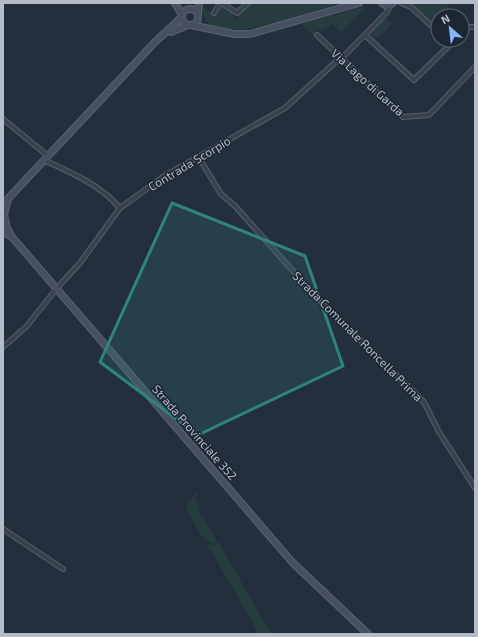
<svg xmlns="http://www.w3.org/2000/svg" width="478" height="637" viewBox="0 0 478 637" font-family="'Exo 2',sans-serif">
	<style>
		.green { fill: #263c3f }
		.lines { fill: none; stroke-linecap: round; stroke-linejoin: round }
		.minor-casing { stroke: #565f6c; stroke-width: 6 }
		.secondary-casing { stroke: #565f6c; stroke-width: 8 }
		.minor { stroke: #38414e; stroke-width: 4 }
		.secondary { stroke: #465061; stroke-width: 5.5 }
		.marked { fill: #308480; fill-opacity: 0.2; stroke: #308480; stroke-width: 3; stroke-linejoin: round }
		.labels { text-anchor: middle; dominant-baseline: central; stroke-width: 3; stroke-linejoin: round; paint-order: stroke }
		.street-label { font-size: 12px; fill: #b4bcc9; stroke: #1d2633 }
	</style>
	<rect width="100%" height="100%" fill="#242f3e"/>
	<g class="green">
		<path d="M249 3 250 4 342 3C318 10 200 56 202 7L216 15 221 7 225 5 234 14 233 15 236 19Z"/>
		<polygon points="410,3 448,3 447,5 455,13 450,14 447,16 438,16 436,27"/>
		<polygon points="363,7 364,9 341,32 332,24 322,31 316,30 314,34 316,38 302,24"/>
		<polygon points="385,16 392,23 378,38 376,36 374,38 375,39 374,39 369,33"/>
		<path d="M196 493 198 495 194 498 200 507 197 510 204 518 216 540V543C203 546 192 518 187 509L186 504Z"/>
		<polygon points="218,541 271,634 259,634 206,542 214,546"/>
	</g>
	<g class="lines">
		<g class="minor-casing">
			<g id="minor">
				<polyline points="222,3 237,13 248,3"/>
				<polyline points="401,3 411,7 437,31 438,29"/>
				<polyline points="214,13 220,3"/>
				<polyline points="451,16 453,14 456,16"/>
				<polyline points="462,21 468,27"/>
				<polyline points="468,27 475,27"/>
				<polyline points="462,33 468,27"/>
				<polyline points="317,35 403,117 429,115 475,67"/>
				<polyline points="365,35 414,80 455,40"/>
				<polyline points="341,59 386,13 391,5"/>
				<polyline points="3,119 48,156"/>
				<polyline points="198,156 221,194 235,206 318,299 424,402 439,432 475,488"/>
				<path d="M44 160C72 173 99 184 120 208"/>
				<polyline points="3,347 26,327 57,288 80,263 120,208 166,175 285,108 340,58"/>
				<polyline points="3,529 63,569"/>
			</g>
		</g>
		<g class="secondary-casing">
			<g id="secondary">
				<polyline points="175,3 182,15"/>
				<polyline points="382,3 387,6 393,3"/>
				<circle cx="190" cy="17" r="8"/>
				<polyline points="198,14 199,3"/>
				<polyline points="191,25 234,34 250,34 359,3"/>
				<polyline points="171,32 188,25"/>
				<polyline points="3,204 155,42 182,17"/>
				<polyline points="3,221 12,237 293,563 368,634"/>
				<polyline points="6,224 4,215 8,199"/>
				<polyline points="3,232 12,237"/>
			</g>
		</g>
		<use href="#minor" class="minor"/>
		<use href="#secondary" class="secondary"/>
	</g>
	<path class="marked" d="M172 203 305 256 343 366 198 435 100 362Z"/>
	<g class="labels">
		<g class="street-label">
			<text transform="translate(368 82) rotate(42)">Via Lago di Garda</text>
			<text transform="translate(189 163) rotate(-31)">Contrada Scorpio</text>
			<text transform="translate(358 336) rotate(45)">Strada Comunale Roncella Prima</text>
			<text transform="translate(195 432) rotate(49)">Strada Provinciale 352</text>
		</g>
	</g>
	<rect width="478" height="637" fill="none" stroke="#b4bcc9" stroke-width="8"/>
	<g transform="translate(450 28) rotate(332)"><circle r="19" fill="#1d2633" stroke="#59626f"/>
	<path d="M0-3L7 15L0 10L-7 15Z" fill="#8ab4f8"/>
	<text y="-6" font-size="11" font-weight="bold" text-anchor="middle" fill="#b4bcc9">N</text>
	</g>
</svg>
